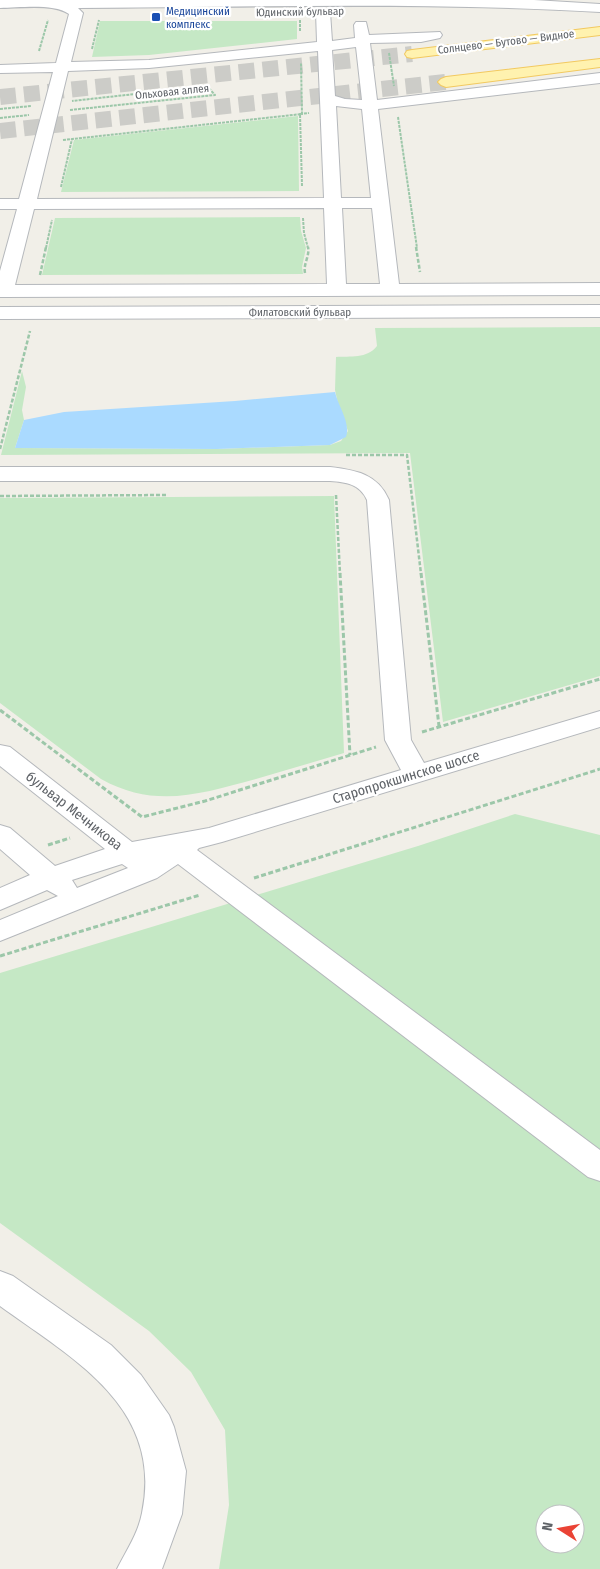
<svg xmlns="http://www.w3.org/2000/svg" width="600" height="1569" viewBox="0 0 600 1569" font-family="'Fira Sans Condensed',sans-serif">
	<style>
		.green { fill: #c5e8c5; fill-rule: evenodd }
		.water { fill: #aadaff }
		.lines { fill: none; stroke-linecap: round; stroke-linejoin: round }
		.major-tunnel { stroke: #ccccc8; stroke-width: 16; stroke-dasharray: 16 8; stroke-linecap: butt }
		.minor-casing { stroke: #b5b8bc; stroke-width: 2 }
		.major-casing { stroke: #f2c960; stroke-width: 2 }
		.path-far2 { stroke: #9cc7a9; stroke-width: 2; stroke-dasharray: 3 1; stroke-linecap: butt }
		.path-far1 { stroke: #9cc7a9; stroke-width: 2.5; stroke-dasharray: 4 2; stroke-linecap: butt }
		.path { stroke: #9cc7a9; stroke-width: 3; stroke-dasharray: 5 2.5; stroke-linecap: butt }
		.minor { fill: #fff; fill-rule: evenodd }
		.major { fill: #fff2af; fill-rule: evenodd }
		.transit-dot { fill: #1a4fb4; stroke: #fff; stroke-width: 2 }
		.labels { text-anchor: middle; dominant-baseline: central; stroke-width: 4.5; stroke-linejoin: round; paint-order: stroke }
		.far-transit-label { font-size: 11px; fill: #164399; stroke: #fff; text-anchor: start }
		.far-street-label { font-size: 11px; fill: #5f6368; stroke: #fff }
		.street-label { font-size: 14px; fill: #5f6368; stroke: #fff }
	</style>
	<rect width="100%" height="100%" fill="#f1efe8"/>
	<g class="green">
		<polygon points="100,21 297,21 297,39 149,55 92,57"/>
		<polygon points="298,116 299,191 61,192 74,140"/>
		<polygon points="300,217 301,231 306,248 302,267 303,274 42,275 55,218"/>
		<path d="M600 327V676L443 722 410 453 1 455 22 371 26 387 22 410 24 420 15 448 217 449 330 445 341 441 348 431 338 404 335 390 336 357C350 356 367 359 377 346L375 328Z"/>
		<path d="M334 496 344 753C315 762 285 770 256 779 200 794 155 809 101 779L0 703V498Z"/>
		<path d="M515 814 600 835V1569H219L229 1505 225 1430 191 1372 149 1331 0 1223V973L418 846ZM545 1514H575V1544H545Z"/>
	</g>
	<path class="water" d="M335 392C338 406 351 423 346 437L330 445 217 449 15 448 24 420 64 412 235 401Z"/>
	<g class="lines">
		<g class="major-tunnel">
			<polyline points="0,97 412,54"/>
			<polyline points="0,131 446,82"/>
		</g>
		<g class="minor-casing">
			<g id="minor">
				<path d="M0 0H534L600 4V12C426 2 252 7 78 8L83 13 71 62 149 60 317 42 316 12 323 8 330 12 332 41 355 38 354 25 356 22H366L369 35 440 32 442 35 440 38 421 42 370 43 377 100 600 73V83L378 109 399 284 600 283V295L0 297V271L17 209H0V199H19L53 72 0 73V65L56 63 69 14C53 3 19 8 0 8ZM356 47 362 100 345 99 335 96 332 50ZM318 51 324 198 37 199 68 71 149 68ZM336 106 362 109 371 198H341ZM324 208 327 284 15 285 34 209ZM342 208H372L380 284H346Z"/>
				<polygon points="600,305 600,317 0,319 0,307"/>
				<path d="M0 467H330C356 470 378 474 389 500L411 740 424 763 600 711V727L222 842 199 848 197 850 600 1150V1181L588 1177 178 864 157 878 0 941V920L58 896 47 890 0 910V888L30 875 0 849V825L10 828 55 866 105 849 0 766V745L10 747 132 842 209 828 401 770 385 740 367 500C360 484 346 482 330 481H0ZM122 864 128 868 77 888 72 880Z"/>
				<path d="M0 1271 13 1276 111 1345 141 1375 169 1415 174 1427 186 1471 182 1514 162 1569H117C126 1551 138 1534 142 1513 164 1407 73 1359 0 1306Z"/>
			</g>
		</g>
		<g class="major-casing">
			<g id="major">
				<polygon points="600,27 600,35 412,58 407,57 405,54 407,51 412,50"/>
				<polygon points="600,59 600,67 446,87 441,85 438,82 441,79 446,77"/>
			</g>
		</g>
		<g class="path-far2">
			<polyline points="300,20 300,32"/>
			<polyline points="92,49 99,20"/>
			<polyline points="39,51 48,20"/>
			<polyline points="389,53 394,86"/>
			<polyline points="0,109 31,106"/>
			<polyline points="70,110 215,95 207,86 72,101"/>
			<polyline points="398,117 417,248"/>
			<polyline points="0,118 29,115"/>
			<polyline points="63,140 302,114 301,63"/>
			<polyline points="302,186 300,114 309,113"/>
			<polyline points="61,187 72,139"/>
			<polyline points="303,218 304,233 308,248"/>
			<polyline points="46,248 52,220"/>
		</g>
		<g class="path-far1">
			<polyline points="416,247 420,272"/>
			<path d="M305 273C303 264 310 256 308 247"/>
			<polyline points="40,275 46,247"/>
			<polyline points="0,449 30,331"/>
			<polyline points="346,455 407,455 421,574"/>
			<polyline points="336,495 340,574"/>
			<polyline points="0,496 168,495"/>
		</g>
		<g class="path">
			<polyline points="340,573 350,755"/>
			<polyline points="421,573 439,726"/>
			<polyline points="0,710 142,817 205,801 376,747"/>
			<polyline points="422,732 600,679"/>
			<polyline points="48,845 70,838"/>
			<polyline points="254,878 600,769"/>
			<polyline points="0,956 200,895"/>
		</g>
		<use href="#minor" class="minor"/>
		<use href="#major" class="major"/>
	</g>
	<rect class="transit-dot" x="151" y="12" width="10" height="10" rx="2.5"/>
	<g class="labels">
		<g class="far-transit-label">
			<text x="166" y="11">Медицинский<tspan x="166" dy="13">комплекс</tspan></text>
		</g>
		<g class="far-street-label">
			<text transform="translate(300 12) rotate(-1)">Юдинский бульвар</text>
			<text transform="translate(506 42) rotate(-7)">Солнцево — Бутово — Видное</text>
			<text transform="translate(172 92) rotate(-6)">Ольховая аллея</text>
			<text x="300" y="312">Филатовский бульвар</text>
		</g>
		<g class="street-label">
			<text transform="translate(406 777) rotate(-17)">Старопрокшинское шоссе</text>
			<text transform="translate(74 811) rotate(38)">бульвар Мечникова</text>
		</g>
	</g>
	<g transform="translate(560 1529) rotate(281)"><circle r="24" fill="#ffffff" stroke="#bfc1c3"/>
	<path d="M0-4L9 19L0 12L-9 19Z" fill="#ea4335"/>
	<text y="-8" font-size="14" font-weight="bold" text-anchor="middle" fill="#5f6368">N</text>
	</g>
</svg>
